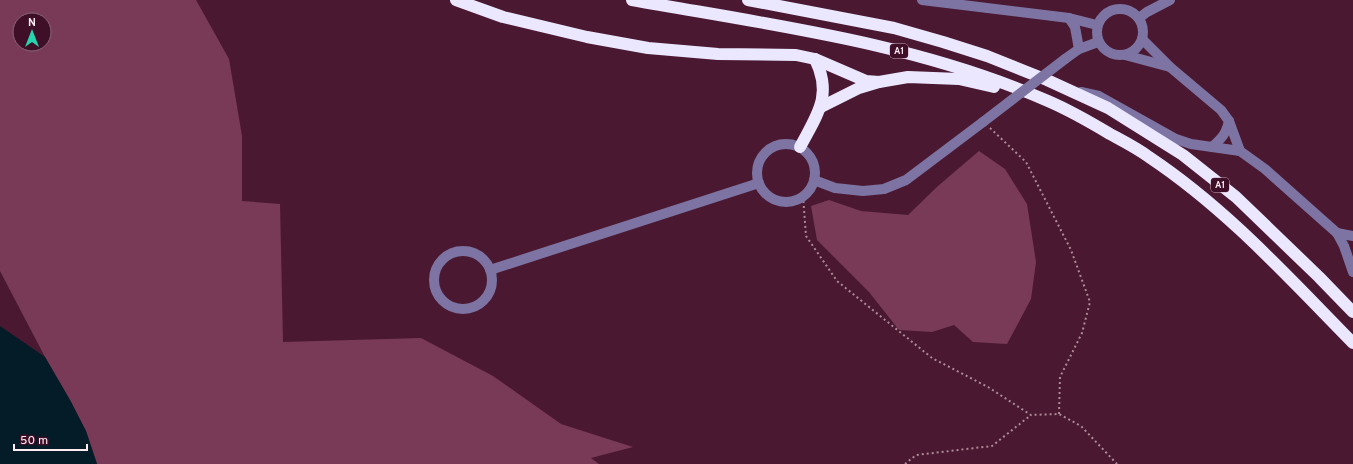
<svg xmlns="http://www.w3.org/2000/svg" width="1353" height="464" viewBox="0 0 1353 464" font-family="Overpass,sans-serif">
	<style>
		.green { fill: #793a57; fill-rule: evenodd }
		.water { fill: #031c28 }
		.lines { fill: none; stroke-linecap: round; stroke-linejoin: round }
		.path { stroke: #ac8a99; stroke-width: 2; stroke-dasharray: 2 3; stroke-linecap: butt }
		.minor { stroke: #7d74a3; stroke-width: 10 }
		.highway { stroke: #eae7fe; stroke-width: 12 }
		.minor-bridge { stroke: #7d74a3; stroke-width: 10 }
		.labels { text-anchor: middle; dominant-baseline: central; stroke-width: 3.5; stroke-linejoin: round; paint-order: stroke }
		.shield { fill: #3e0f27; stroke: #c5a9b5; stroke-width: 1 }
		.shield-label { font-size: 9px; font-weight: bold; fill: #ffebf2 }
	</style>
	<rect width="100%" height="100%" fill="#4a1931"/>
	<g class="green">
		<path d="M0 0H196L229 59 242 136V201L280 204 283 342 421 338 493 376 561 424 633 447 591 458 599 464H97L86 431 70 400 45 357 0 271ZM20 20H44V44H20Z"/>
		<polygon points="979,151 1005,169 1027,204 1036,262 1031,299 1007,344 973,342 954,325 932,332 899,330 869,292 817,240 811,206 829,200 861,211 908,215 938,186"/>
	</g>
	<polygon class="water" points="0,326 45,357 70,400 86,431 97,464 0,464"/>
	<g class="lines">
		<g class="path">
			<polyline points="990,128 1026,162 1071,250 1090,302 1082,333 1060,377 1059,414"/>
			<polyline points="803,196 806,236 837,281 932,358 988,387 1031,415 1059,414 1081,426 1117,464"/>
			<polyline points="905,464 916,455 992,446 1031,415"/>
		</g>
		<g class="minor">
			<polyline points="922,0 1069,18 1097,25"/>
			<circle cx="1120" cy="32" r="23"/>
			<polyline points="1069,18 1075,27 1079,49"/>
			<polyline points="1139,18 1147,12 1170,0"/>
			<polyline points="1142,39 1170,67 1221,110 1229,121 1240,151"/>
			<polyline points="1125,55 1170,67"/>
			<polyline points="1065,59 1079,49 1098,42"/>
			<polyline points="1081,92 1099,96 1176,139 1191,144 1240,151 1265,169 1337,233 1344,246 1353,272"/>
			<circle cx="786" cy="173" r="29"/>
			<path d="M1212 147C1222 138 1226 134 1229 121"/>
			<polyline points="814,180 835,188 863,191 884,189 906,180 983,122"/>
			<polyline points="1337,233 1353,236"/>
			<circle cx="463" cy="280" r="29"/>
			<polyline points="490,270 759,183"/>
		</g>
		<g class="highway">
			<polyline points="456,0 503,17 587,37 648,48 718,54 796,55 815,59 866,81 879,82"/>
			<path d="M632 0C772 25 916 43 1048 101 1069 110 1090 122 1110 134 1123 141 1137 148 1149 157 1227 209 1288 277 1353 343"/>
			<polyline points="748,0 894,28 943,42 987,56 1047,80 1108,108 1183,155 1236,197 1319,277 1353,312"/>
			<polyline points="821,107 859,88 879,82 908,77 959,79 994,87"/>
			<path d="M800 147C817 115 833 95 815 59"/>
		</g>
		<polyline class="minor-bridge" points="983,122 1065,59"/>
	</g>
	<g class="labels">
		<g class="shield">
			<rect x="890" y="44" width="18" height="14" rx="3"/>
			<rect x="1211" y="178" width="18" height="14" rx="3"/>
		</g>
		<g class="shield-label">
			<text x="899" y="51">A1</text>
			<text x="1220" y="185">A1</text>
		</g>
	</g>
	<g transform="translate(32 32)"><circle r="19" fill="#3e0f27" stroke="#8b6778"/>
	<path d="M0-3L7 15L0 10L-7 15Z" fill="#25d5ae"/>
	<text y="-6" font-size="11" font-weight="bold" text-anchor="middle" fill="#ffebf2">N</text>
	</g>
	<path d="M14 444v6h73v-6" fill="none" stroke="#ffebf2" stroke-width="2"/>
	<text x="20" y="444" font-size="12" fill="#ffebf2" stroke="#3e0f27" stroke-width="3" paint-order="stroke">50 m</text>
</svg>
